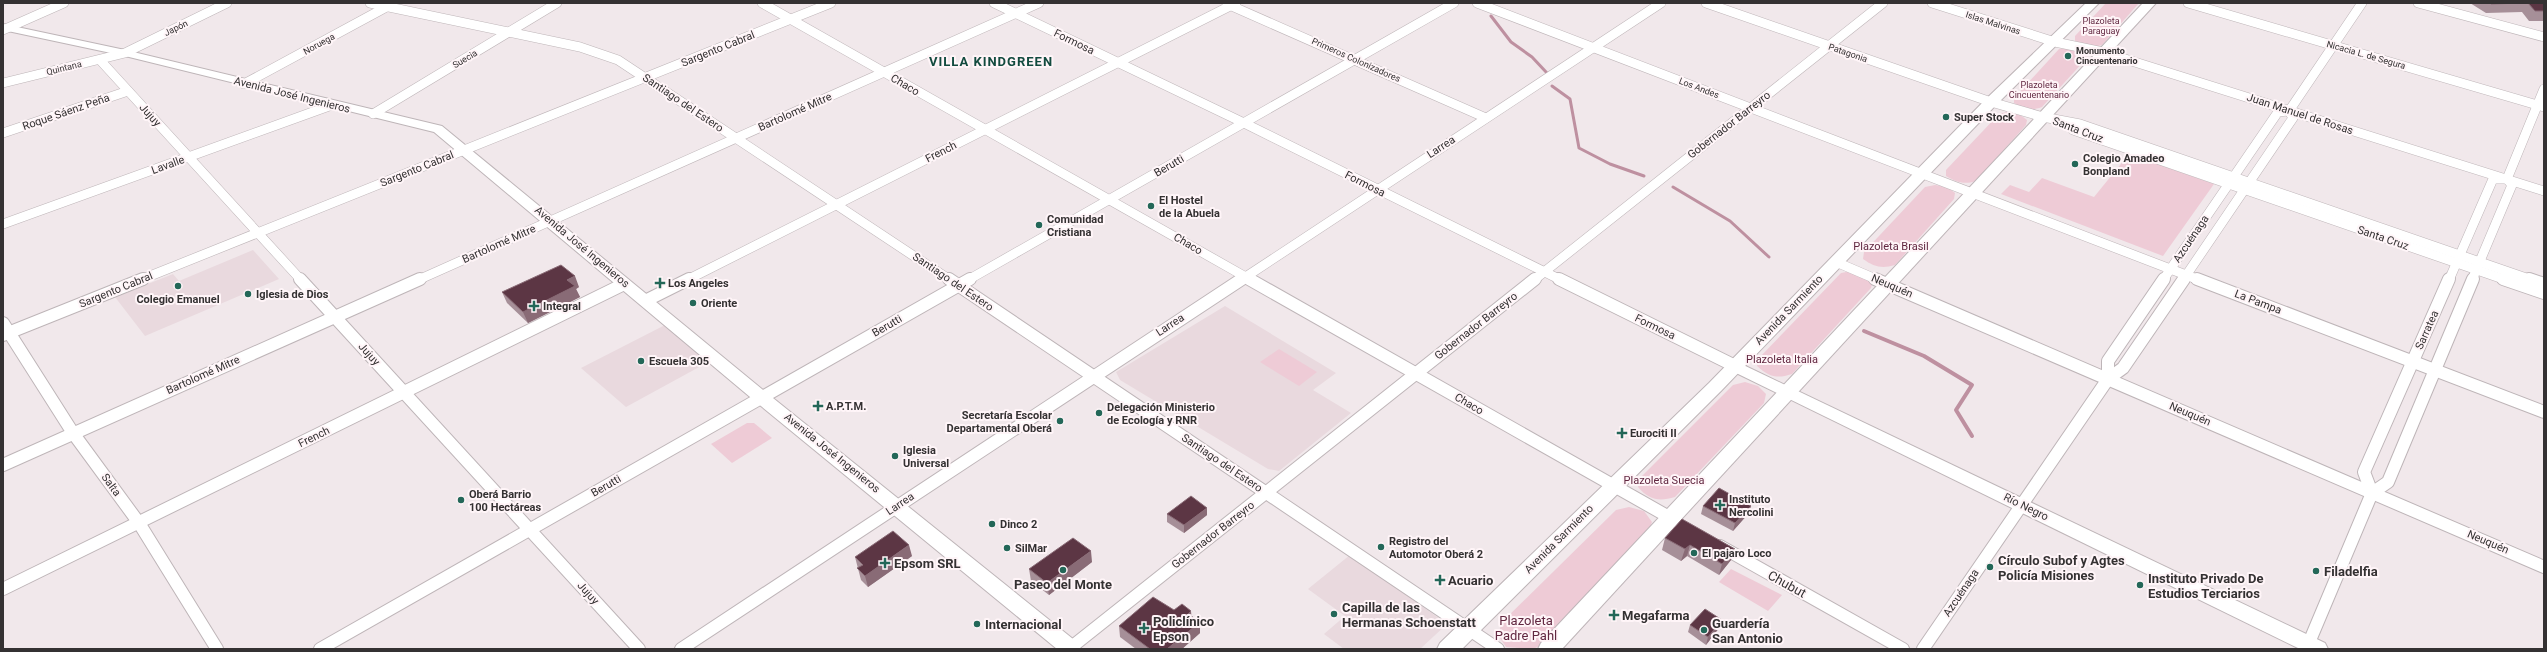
<svg xmlns="http://www.w3.org/2000/svg" width="2547" height="652" viewBox="0 0 2547 652" font-family="Roboto,sans-serif">
	<style>
		.built { fill: #e9d9de }
		.green { fill: #eecbd6 }
		.lines { fill: none; stroke-linecap: round; stroke-linejoin: round }
		.stream-far1 { stroke: #be90a0; stroke-width: 3 }
		.stream { stroke: #be90a0; stroke-width: 4 }
		.street-far1-casing { stroke: #beb5b8; stroke-width: 10 }
		.street-casing { stroke: #beb5b8; stroke-width: 14 }
		.secondary-casing { stroke: #beb5b8; stroke-width: 2 }
		.primary-casing { stroke: #beb5b8; stroke-width: 2 }
		.street-far1 { stroke: #fff; stroke-width: 9 }
		.street { stroke: #fff; stroke-width: 12 }
		.secondary { fill: #fff; fill-rule: evenodd }
		.primary { fill: #fff; fill-rule: evenodd }
		.wall { fill: #a68f98 }
		.shaded-wall { fill: #896b76 }
		.building { fill: #5c3644; stroke: #896b76 }
		.poi-dot { fill: #236758; stroke: #fff5f8; stroke-width: 1.5 }
		.labels { text-anchor: middle; dominant-baseline: central; stroke-width: 4; stroke-linejoin: round; paint-order: stroke }
		.far-park-label { font-size: 9px; fill: #612740; stroke: #fff5f8 }
		.far-street-label { font-size: 9px; fill: #343132; stroke: #fff5f8 }
		.far-poi-label { font-size: 9px; font-weight: bold; fill: #343132; stroke: #fff5f8; text-anchor: start }
		.street-label { font-size: 11px; fill: #343132; stroke: #fff5f8 }
		.poi-label { font-size: 11px; font-weight: bold; fill: #343132; stroke: #fff5f8; text-anchor: start }
		.park-label { font-size: 11px; fill: #612740; stroke: #fff5f8 }
		.far-district-label { font-size: 13px; font-weight: bold; letter-spacing: 1px; fill: #134b3f; stroke: #fff5f8 }
		.near-poi-label { font-size: 13px; font-weight: bold; fill: #343132; stroke: #fff5f8; text-anchor: start }
		.near-street-label { font-size: 13px; fill: #343132; stroke: #fff5f8 }
		.near-park-label { font-size: 13px; fill: #612740; stroke: #fff5f8 }
	</style>
	<rect width="100%" height="100%" fill="#f1e8eb"/>
	<g class="built">
		<polygon points="253,250 279,279 145,336 115,297 173,274 179,281"/>
		<polygon points="1225,306 1336,373 1313,390 1351,413 1279,471 1268,469 1120,380 1116,372"/>
		<polygon points="667,324 712,360 626,407 581,368"/>
		<polygon points="1350,555 1447,624 1420,649 1344,649 1324,634 1345,616 1308,589"/>
	</g>
	<g class="green">
		<polygon points="2106,3 2139,3 2102,45 2095,47 2075,41 2075,36"/>
		<path d="M2067 48 2086 54V59L2042 107C2031 111 2024 109 2014 103V98L2059 49Z"/>
		<path d="M2007 112 2019 114 2027 120 2026 125 1976 181C1964 185 1956 182 1946 176V170L1999 114Z"/>
		<polygon points="2129,154 2214,184 2163,256 2001,194 2010,185 2029,192 2042,178 2094,197"/>
		<path d="M1935 185 1947 187 1955 193 1954 199 1895 265C1882 269 1874 267 1863 259L1864 252 1925 187Z"/>
		<path d="M1852 271 1873 281 1871 288 1792 374C1777 379 1769 377 1757 366L1759 358 1841 273Z"/>
		<polygon points="1279,349 1317,372 1299,386 1260,362"/>
		<path d="M1745 382 1758 386 1766 394 1764 403 1675 497C1659 502 1649 500 1638 487L1641 477 1733 385Z"/>
		<polygon points="747,423 754,423 772,438 732,463 711,444"/>
		<polygon points="1629,507 1644,511 1652,522 1648,533 1538,647 1532,649 1506,647 1498,635 1502,622 1616,510"/>
		<polygon points="1731,569 1782,595 1768,611 1719,582"/>
	</g>
	<g class="lines">
		<g class="stream-far1">
			<polyline points="1491,16 1511,42 1532,57 1547,73"/>
			<polyline points="1552,86 1570,99 1579,148 1610,164 1644,176"/>
			<polyline points="1673,187 1730,221 1769,257"/>
		</g>
		<polyline class="stream" points="1864,331 1924,356 1972,385 1956,410 1972,436"/>
		<g class="street-far1-casing">
			<g id="street-far1">
				<polyline points="370,3 580,47 618,60 950,280"/>
				<polyline points="762,3 1251,280"/>
				<polyline points="994,3 1244,123 1561,280"/>
				<polyline points="1477,3 2199,280"/>
				<polyline points="1706,3 1991,102 2043,117 2080,124 2532,280"/>
				<polyline points="1932,3 2055,42 2103,52 2544,191"/>
				<polyline points="2188,3 2544,107"/>
				<polyline points="2418,3 2544,37"/>
				<polyline points="1227,4 1486,118"/>
				<polyline points="3,30 64,3"/>
				<polyline points="100,60 301,280"/>
				<polyline points="3,83 125,53 227,3"/>
				<polyline points="244,84 390,5"/>
				<polyline points="2289,111 2362,3"/>
				<polyline points="373,114 557,3"/>
				<polyline points="2073,130 2506,280"/>
				<polyline points="3,133 128,91"/>
				<polyline points="2507,179 2544,89"/>
				<polyline points="3,224 332,105"/>
				<polyline points="1836,262 1878,280"/>
				<polyline points="140,280 831,3"/>
				<polyline points="418,280 1039,3"/>
				<polyline points="687,280 1236,3"/>
				<polyline points="968,280 1454,3"/>
				<polyline points="1241,280 1661,3"/>
				<polyline points="1534,280 1883,3"/>
				<polyline points="2163,280 2278,112 2288,111"/>
				<polyline points="2183,280 2293,118 2289,111"/>
				<polyline points="2449,280 2493,179 2507,179 2512,185 2472,280"/>
			</g>
		</g>
		<g class="street-casing">
			<g id="street">
				<polyline points="300,279 639,649"/>
				<polyline points="949,279 1498,649"/>
				<polyline points="1249,279 1676,521"/>
				<polyline points="1559,279 1735,366"/>
				<polyline points="1875,279 2544,567"/>
				<polyline points="2197,279 2544,412"/>
				<polyline points="2503,279 2544,293"/>
				<polyline points="2529,279 2544,284"/>
				<polyline points="647,300 689,279"/>
				<polyline points="3,323 73,433 139,523 217,649"/>
				<polyline points="3,335 143,279"/>
				<polyline points="2108,379 2108,361 2164,279"/>
				<polyline points="3,465 420,279"/>
				<polyline points="2372,493 2364,472 2449,279"/>
				<polyline points="2372,493 2388,482 2473,279"/>
				<polyline points="1720,546 1903,649"/>
				<polyline points="3,589 624,284"/>
				<polyline points="2308,645 2372,493"/>
				<polyline points="320,649 970,279"/>
				<polyline points="681,649 1242,279"/>
				<polyline points="1069,649 1535,279"/>
				<polyline points="1923,649 2108,379 2123,368 2184,279"/>
			</g>
		</g>
		<g class="secondary-casing">
			<g id="secondary">
				<polygon points="3,24 125,50 442,126 768,394 1078,643 1081,649 1057,649 756,402 434,132 125,56 3,30"/>
				<polygon points="1735,361 2325,643 2328,649 2300,649 1730,370 1727,366 1730,362"/>
			</g>
		</g>
		<g class="primary-casing">
			<g id="primary">
				<polygon points="2086,3 2099,3 1996,105 1721,391 1462,649 1437,649 1440,643 1709,383 1986,99"/>
				<polygon points="2143,3 2156,3 1562,649 1538,649 1541,643"/>
			</g>
		</g>
		<use href="#street-far1" class="street-far1"/>
		<use href="#street" class="street"/>
		<use href="#secondary" class="secondary"/>
		<use href="#primary" class="primary"/>
	</g>
	<g class="wall">
		<polygon points="2470,3 2544,3 2544,21 2529,21 2522,12 2486,13"/>
		<polygon points="579,287 576,289 580,297 528,323 507,303 502,292"/>
		<polygon points="1703,506 1751,506 1748,514 1733,531 1701,514"/>
		<polygon points="1167,514 1207,515 1184,533 1167,522"/>
		<polygon points="1682,519 1731,560 1719,575 1687,556 1681,561 1662,550 1665,538"/>
		<polygon points="912,556 868,587 861,580 855,557"/>
		<polygon points="1092,562 1049,595 1031,581 1029,569"/>
		<polygon points="1174,610 1192,617 1200,633 1182,649 1136,649 1120,637 1119,626"/>
		<polygon points="1690,625 1719,628 1706,645 1688,632"/>
	</g>
	<g class="shaded-wall">
		<polygon points="575,276 579,287 576,289 580,297 528,323 523,312 567,280"/>
		<polygon points="1751,506 1748,514 1733,531 1735,523"/>
		<polygon points="1207,508 1207,515 1184,533 1184,525"/>
		<polygon points="909,545 912,556 868,587 865,576"/>
		<polygon points="1690,545 1687,556 1681,561 1685,549"/>
		<polygon points="1735,549 1731,560 1719,575 1722,564"/>
		<polygon points="1091,551 1092,562 1049,595 1047,583"/>
		<polygon points="1191,611 1192,622 1188,614"/>
		<polygon points="1722,620 1719,628 1706,645 1708,637"/>
		<polygon points="1200,622 1200,633 1182,649 1167,649"/>
	</g>
	<g class="building">
		<polygon points="2490,3 2523,3 2491,4"/>
		<polygon points="2528,3 2544,3 2544,11 2535,11"/>
		<polygon points="561,265 575,276 567,280 575,286 523,312 502,292"/>
		<polygon points="1719,488 1751,506 1735,523 1703,506"/>
		<polygon points="1191,496 1207,508 1184,525 1167,514"/>
		<polygon points="1682,519 1735,549 1722,564 1690,545 1685,549 1665,538"/>
		<polygon points="893,531 909,545 865,576 857,568 863,565 855,557"/>
		<polygon points="1073,538 1091,551 1047,583 1029,569"/>
		<polygon points="1153,597 1174,610 1182,604 1191,611 1188,614 1200,622 1167,649 1150,649 1119,626"/>
		<polygon points="1705,609 1722,620 1708,637 1690,625"/>
	</g>
	<g class="poi-dot">
		<circle cx="2068" cy="56" r="4"/>
		<circle cx="1946" cy="117" r="4"/>
		<circle cx="2075" cy="164" r="4"/>
		<circle cx="1151" cy="206" r="4"/>
		<circle cx="1039" cy="225" r="4"/>
		<path d="M658 277h4v4h4v4h-4v4h-4v-4h-4v-4h4z"/>
		<circle cx="178" cy="286" r="4"/>
		<circle cx="248" cy="294" r="4"/>
		<circle cx="693" cy="303" r="4"/>
		<path d="M532 300h4v4h4v4h-4v4h-4v-4h-4v-4h4z"/>
		<circle cx="641" cy="361" r="4"/>
		<path d="M816 400h4v4h4v4h-4v4h-4v-4h-4v-4h4z"/>
		<circle cx="1099" cy="413" r="4"/>
		<circle cx="1060" cy="421" r="4"/>
		<path d="M1620 427h4v4h4v4h-4v4h-4v-4h-4v-4h4z"/>
		<circle cx="895" cy="456" r="4"/>
		<circle cx="461" cy="500" r="4"/>
		<path d="M1718 499h4v4h4v4h-4v4h-4v-4h-4v-4h4z"/>
		<circle cx="992" cy="524" r="4"/>
		<circle cx="1381" cy="547" r="4"/>
		<circle cx="1007" cy="548" r="4"/>
		<circle cx="1694" cy="553" r="4"/>
		<path d="M883 557h4v4h4v4h-4v4h-4v-4h-4v-4h4z"/>
		<circle cx="1990" cy="567" r="4"/>
		<circle cx="1063" cy="570" r="4"/>
		<circle cx="2316" cy="571" r="4"/>
		<path d="M1438 574h4v4h4v4h-4v4h-4v-4h-4v-4h4z"/>
		<circle cx="2140" cy="585" r="4"/>
		<circle cx="1334" cy="614" r="4"/>
		<path d="M1612 609h4v4h4v4h-4v4h-4v-4h-4v-4h4z"/>
		<circle cx="977" cy="624" r="4"/>
		<path d="M1142 622h4v4h4v4h-4v4h-4v-4h-4v-4h4z"/>
		<circle cx="1704" cy="630" r="4"/>
	</g>
	<g class="labels">
		<g class="far-park-label">
			<text x="2101" y="21">Plazoleta<tspan x="2101" dy="10">Paraguay</tspan></text>
			<text x="2039" y="85">Plazoleta<tspan x="2039" dy="10">Cincuentenario</tspan></text>
		</g>
		<g class="far-street-label">
			<text transform="translate(1993 23) rotate(18)">Islas Malvinas</text>
			<text transform="translate(176 28) rotate(-26)">Japón</text>
			<text transform="translate(319 44) rotate(-29)">Noruega</text>
			<text transform="translate(1848 53) rotate(19)">Patagonia</text>
			<text transform="translate(2366 55) rotate(16)">Nicacia L. de Segura</text>
			<text transform="translate(465 59) rotate(-31)">Suecia</text>
			<text transform="translate(1356 60) rotate(24)">Primeros Colonizadores</text>
			<text transform="translate(64 68) rotate(-14)">Quintana</text>
			<text transform="translate(1699 88) rotate(21)">Los Andes</text>
		</g>
		<g class="far-poi-label">
			<text x="2076" y="51">Monumento<tspan x="2076" dy="10">Cincuentenario</tspan></text>
		</g>
		<g class="street-label">
			<text transform="translate(1074 42) rotate(26)">Formosa</text>
			<text transform="translate(718 49) rotate(-22)">Sargento Cabral</text>
			<text transform="translate(905 85) rotate(30)">Chaco</text>
			<text transform="translate(292 95) rotate(14)">Avenida José Ingenieros</text>
			<text transform="translate(683 103) rotate(34)">Santiago del Estero</text>
			<text transform="translate(66 112) rotate(-19)">Roque Sáenz Peña</text>
			<text transform="translate(795 112) rotate(-24)">Bartolomé Mitre</text>
			<text transform="translate(2300 114) rotate(18)">Juan Manuel de Rosas</text>
			<text transform="translate(150 115) rotate(48)">Jujuy</text>
			<text transform="translate(1729 125) rotate(-38)">Gobernador Barreyro</text>
			<text transform="translate(2078 130) rotate(21)">Santa Cruz</text>
			<text transform="translate(1441 147) rotate(-33)">Larrea</text>
			<text transform="translate(941 152) rotate(-27)">French</text>
			<text transform="translate(168 165) rotate(-20)">Lavalle</text>
			<text transform="translate(1169 166) rotate(-30)">Berutti</text>
			<text transform="translate(417 169) rotate(-22)">Sargento Cabral</text>
			<text transform="translate(1365 184) rotate(27)">Formosa</text>
			<text transform="translate(2383 238) rotate(19)">Santa Cruz</text>
			<text transform="translate(2191 239) rotate(-56)">Azcuénaga</text>
			<text transform="translate(499 244) rotate(-24)">Bartolomé Mitre</text>
			<text transform="translate(1188 244) rotate(30)">Chaco</text>
			<text transform="translate(582 247) rotate(40)">Avenida José Ingenieros</text>
			<text transform="translate(953 282) rotate(34)">Santiago del Estero</text>
			<text transform="translate(1892 286) rotate(23)">Neuquén</text>
			<text transform="translate(116 290) rotate(-22)">Sargento Cabral</text>
			<text transform="translate(2258 302) rotate(21)">La Pampa</text>
			<text transform="translate(1789 310) rotate(-46)">Avenida Sarmiento</text>
			<text transform="translate(1170 325) rotate(-33)">Larrea</text>
			<text transform="translate(887 326) rotate(-30)">Berutti</text>
			<text transform="translate(1476 326) rotate(-38)">Gobernador Barreyro</text>
			<text transform="translate(1655 327) rotate(26)">Formosa</text>
			<text transform="translate(2427 330) rotate(-66)">Sarratea</text>
			<text transform="translate(369 354) rotate(48)">Jujuy</text>
			<text transform="translate(203 375) rotate(-24)">Bartolomé Mitre</text>
			<text transform="translate(1469 404) rotate(30)">Chaco</text>
			<text transform="translate(2190 414) rotate(23)">Neuquén</text>
			<text transform="translate(314 437) rotate(-26)">French</text>
			<text transform="translate(832 453) rotate(39)">Avenida José Ingenieros</text>
			<text transform="translate(1222 463) rotate(34)">Santiago del Estero</text>
			<text transform="translate(111 485) rotate(54)">Salta</text>
			<text transform="translate(606 486) rotate(-30)">Berutti</text>
			<text transform="translate(900 504) rotate(-34)">Larrea</text>
			<text transform="translate(2026 507) rotate(26)">Río Negro</text>
			<text transform="translate(1213 535) rotate(-38)">Gobernador Barreyro</text>
			<text transform="translate(1559 539) rotate(-45)">Avenida Sarmiento</text>
			<text transform="translate(2488 542) rotate(23)">Neuquén</text>
			<text transform="translate(588 593) rotate(48)">Jujuy</text>
			<text transform="translate(1961 593) rotate(-56)">Azcuénaga</text>
		</g>
		<g class="poi-label">
			<text x="1954" y="117">Super Stock</text>
			<text x="2083" y="158">Colegio Amadeo<tspan x="2083" dy="13">Bonpland</tspan></text>
			<text x="1159" y="200">El Hostel<tspan x="1159" dy="13">de la Abuela</tspan></text>
			<text x="1047" y="219">Comunidad<tspan x="1047" dy="13">Cristiana</tspan></text>
			<text x="668" y="283">Los Angeles</text>
			<text x="256" y="294">Iglesia de Dios</text>
			<text x="178" y="299" text-anchor="middle">Colegio Emanuel</text>
			<text x="701" y="303">Oriente</text>
			<text x="543" y="306">Integral</text>
			<text x="649" y="361">Escuela 305</text>
			<text x="826" y="406">A.P.T.M.</text>
			<text x="1107" y="407">Delegación Ministerio<tspan x="1107" dy="13">de Ecología y RNR</tspan></text>
			<text x="1052" y="415" text-anchor="end">Secretaría Escolar<tspan x="1052" dy="13">Departamental Oberá</tspan></text>
			<text x="1630" y="433">Eurociti II</text>
			<text x="903" y="450">Iglesia<tspan x="903" dy="13">Universal</tspan></text>
			<text x="469" y="494">Oberá Barrio<tspan x="469" dy="13">100 Hectáreas</tspan></text>
			<text x="1729" y="499">Instituto<tspan x="1729" dy="13">Nercolini</tspan></text>
			<text x="1000" y="524">Dinco 2</text>
			<text x="1389" y="541">Registro del<tspan x="1389" dy="13">Automotor Oberá 2</tspan></text>
			<text x="1015" y="548">SilMar</text>
			<text x="1702" y="553">El pajaro Loco</text>
		</g>
		<g class="park-label">
			<text x="1891" y="246">Plazoleta Brasil</text>
			<text x="1782" y="359">Plazoleta Italia</text>
			<text x="1664" y="480">Plazoleta Suecia</text>
		</g>
		<g class="far-district-label">
			<text x="991" y="61">VILLA KINDGREEN</text>
		</g>
		<g class="near-poi-label">
			<text x="1998" y="560">Círculo Subof y Agtes<tspan x="1998" dy="15">Policía Misiones</tspan></text>
			<text x="894" y="563">Epsom SRL</text>
			<text x="2324" y="571">Filadelfia</text>
			<text x="2148" y="578">Instituto Privado De<tspan x="2148" dy="15">Estudios Terciarios</tspan></text>
			<text x="1448" y="580">Acuario</text>
			<text x="1063" y="584" text-anchor="middle">Paseo del Monte</text>
			<text x="1342" y="607">Capilla de las<tspan x="1342" dy="15">Hermanas Schoenstatt</tspan></text>
			<text x="1622" y="615">Megafarma</text>
			<text x="1153" y="621">Policlínico<tspan x="1153" dy="15">Epson</tspan></text>
			<text x="1712" y="623">Guardería<tspan x="1712" dy="15">San Antonio</tspan></text>
			<text x="985" y="624">Internacional</text>
		</g>
		<g class="near-street-label">
			<text transform="translate(1787 584) rotate(29)">Chubut</text>
		</g>
		<g class="near-park-label">
			<text x="1526" y="620">Plazoleta<tspan x="1526" dy="15">Padre Pahl</tspan></text>
		</g>
	</g>
	<rect width="2547" height="652" fill="none" stroke="#343132" stroke-width="8"/>
</svg>
